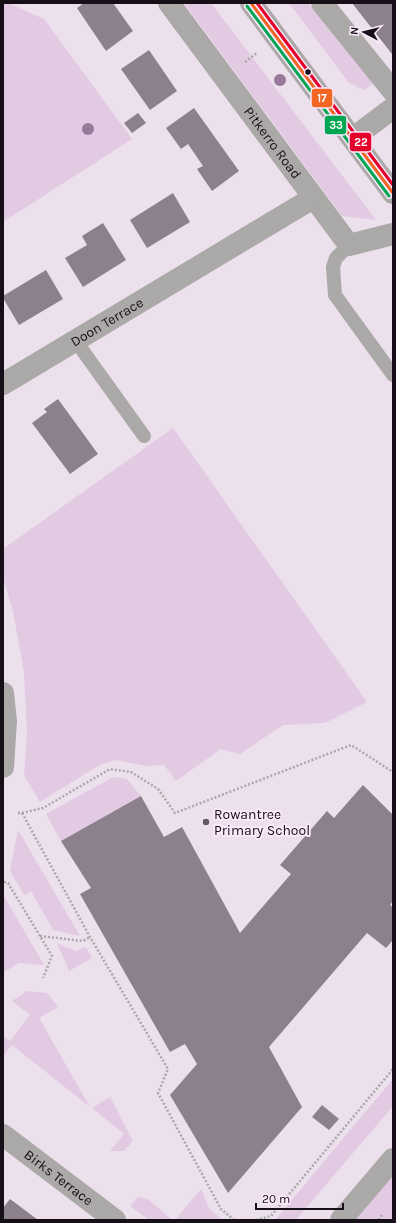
<svg xmlns="http://www.w3.org/2000/svg" width="396" height="1223" viewBox="0 0 396 1223" font-family="Karla,sans-serif">
	<style>
		.green { fill: #e2cae3 }
		.building { fill: #8b808c }
		.lines { fill: none; stroke-linecap: round; stroke-linejoin: round }
		.path { stroke: #aba7a9; stroke-width: 2.5; stroke-dasharray: 2 2; stroke-linecap: butt }
		.service { stroke: #aba9a7; stroke-width: 14 }
		.minor { stroke: #aba9a7; stroke-width: 22 }
		.tertiary { stroke: #aba9a7; stroke-width: 22 }
		.bus-1-casing { stroke: #fbe9fc; stroke-width: 6 }
		.bus-2-casing { stroke: #fbe9fc; stroke-width: 6 }
		.bus-3-casing { stroke: #fbe9fc; stroke-width: 6 }
		.bus-1 { stroke: #f26522; stroke-width: 3 }
		.bus-2 { stroke: #00a651; stroke-width: 3 }
		.bus-3 { stroke: #e4002b; stroke-width: 3 }
		.tree { fill: #98799a }
		.bus-dot { fill: #160f17; stroke: #fbe9fc; stroke-width: 1.5 }
		.poi-dot { fill: #615862; stroke: #fbe9fc; stroke-width: 1.5 }
		.labels { text-anchor: middle; dominant-baseline: central; stroke-width: 4; stroke-linejoin: round; paint-order: stroke }
		.street-label { font-size: 14px; fill: #160f17; stroke: #fbe9fc }
		.poi-label { font-size: 14px; fill: #160f17; stroke: #fbe9fc; text-anchor: start }
		.line-badge { stroke: #fbe9fc; stroke-width: 1.5 }
		.badge-label { font-size: 11px; text-anchor: middle; font-weight: bold; fill: #fff }
	</style>
	<rect width="100%" height="100%" fill="#ece0ec"/>
	<g class="green">
		<polygon points="3,3 8,3 44,19 132,139 3,222"/>
		<polygon points="184,3 211,3 376,220 342,216"/>
		<polygon points="289,3 308,3 374,83 364,90 349,83"/>
		<polygon points="173,428 367,702 325,723 283,725 240,754 221,749 176,781 164,765 146,766 117,760 101,764 40,802 24,775 27,732 24,672 13,612 3,578 3,549"/>
		<polygon points="113,777 127,779 141,796 61,841 46,814"/>
		<polygon points="18,830 80,936 53,930 31,891 24,895 10,871"/>
		<polygon points="4,896 44,965 19,963 3,973"/>
		<polygon points="57,943 76,951 86,947 92,958 69,971"/>
		<polygon points="27,991 47,993 58,1007 39,1018 90,1107 12,1045 3,1056 3,1036 10,1041 30,1015 12,1001"/>
		<polygon points="393,1079 393,1106 296,1220 275,1220"/>
		<polygon points="110,1097 133,1141 124,1151 110,1151 124,1134 92,1108"/>
		<polygon points="393,1170 393,1220 350,1220"/>
		<polygon points="201,1189 209,1208 222,1220 175,1220"/>
		<polygon points="138,1197 148,1199 172,1220 149,1220 130,1206"/>
	</g>
	<g class="building">
		<polygon points="84,3 113,3 133,31 106,51 77,8"/>
		<polygon points="352,3 393,3 393,53 392,54"/>
		<polygon points="149,50 177,91 150,110 121,69"/>
		<polygon points="194,108 239,171 212,191 197,169 203,166 188,144 181,149 166,128"/>
		<polygon points="138,113 146,123 132,133 124,123"/>
		<polygon points="173,193 190,222 147,248 130,220"/>
		<polygon points="103,223 126,260 83,287 65,258 87,245 82,236"/>
		<polygon points="46,270 63,299 19,325 3,298 3,296"/>
		<polygon points="58,399 98,454 70,474 32,423 47,412 44,409"/>
		<polygon points="363,785 393,815 393,901 390,905 393,907 393,940 386,948 367,933 269,1047 302,1107 228,1193 170,1095 197,1064 185,1044 170,1052 80,894 91,888 61,841 141,796 164,837 182,827 240,933 291,874 280,865 327,811 334,818"/>
		<polygon points="322,1105 339,1119 329,1130 312,1117"/>
		<polygon points="10,1199 38,1220 3,1220 3,1208"/>
	</g>
	<g class="lines">
		<g class="path">
			<polyline points="245,62 257,53"/>
			<polyline points="18,813 22,813 90,937 168,1069 158,1093 221,1209 234,1220"/>
			<polyline points="22,813 43,808 110,769 131,772 158,789 175,813 351,745 393,772"/>
			<polyline points="4,882 8,883 52,956 43,978"/>
			<polyline points="40,936 83,941 90,937"/>
			<polyline points="256,1220 271,1216 393,1069"/>
			<polyline points="379,1220 382,1215"/>
		</g>
		<g class="service">
			<polyline points="349,245 336,258 333,267 335,295 393,375"/>
			<polyline points="75,340 144,436"/>
		</g>
		<g class="minor">
			<path id="s1" d="M169 3 349 245 393 234"/>
			<polyline points="322,3 393,91"/>
			<polyline points="353,138 393,108"/>
			<path id="s2" d="M3 384 313 198"/>
			<polyline points="3,693 6,721 3,767"/>
			<path id="s3" d="M3 1135 115 1220"/>
			<polyline points="341,1220 393,1159"/>
		</g>
		<polyline class="tertiary" points="251,3 393,193"/>
		<g class="bus-1-casing">
			<polyline id="bus-1" points="251,3 393,193"/>
		</g>
		<g class="bus-2-casing">
			<polyline id="bus-2" points="247,6 389,196"/>
		</g>
		<g class="bus-3-casing">
			<polyline id="bus-3" points="257,3 393,185"/>
		</g>
		<use href="#bus-1" class="bus-1"/>
		<use href="#bus-2" class="bus-2"/>
		<use href="#bus-3" class="bus-3"/>
	</g>
	<g class="tree">
		<circle cx="280" cy="80" r="6"/>
		<circle cx="88" cy="129" r="6"/>
	</g>
	<circle class="bus-dot" cx="308" cy="72" r="3.5"/>
	<circle class="poi-dot" cx="206" cy="822" r="4"/>
	<g class="labels">
		<g class="street-label">
			<text stroke="none"><textPath href="#s1" startOffset="174">Pitkerro Road</textPath></text>
			<text stroke="none"><textPath href="#s2" startOffset="121">Doon Terrace</textPath></text>
			<text stroke="none"><textPath href="#s3" startOffset="70">Birks Terrace</textPath></text>
		</g>
		<g class="poi-label">
			<text x="214" y="814">Rowantree<tspan x="214" dy="16">Primary School</tspan></text>
		</g>
	</g>
	<g class="line-badge">
		<rect x="311" y="88" width="22" height="20" rx="4" fill="#f26522"/>
		<rect x="324" y="115" width="23" height="20" rx="4" fill="#00a651"/>
		<rect x="349" y="132" width="23" height="20" rx="4" fill="#e4002b"/>
	</g>
	<g class="badge-label">
		<text x="322" y="102">17</text>
		<text x="336" y="129">33</text>
		<text x="361" y="146">22</text>
	</g>
	<rect width="396" height="1223" fill="none" stroke="#160f17" stroke-width="8"/>
	<g transform="translate(364 32) rotate(277)" stroke="#fbe9fc" stroke-width="3" paint-order="stroke">
	<path d="M0-3L7 15L0 10L-7 15Z" fill="#160f17"/>
	<text y="-6" font-size="11" font-weight="bold" text-anchor="middle" fill="#160f17">N</text>
	</g>
	<path d="M256 1203v6h87v-6" fill="none" stroke="#160f17" stroke-width="2"/>
	<text x="262" y="1203" font-size="12" fill="#160f17" stroke="#fbe9fc" stroke-width="3" paint-order="stroke">20 m</text>
</svg>
